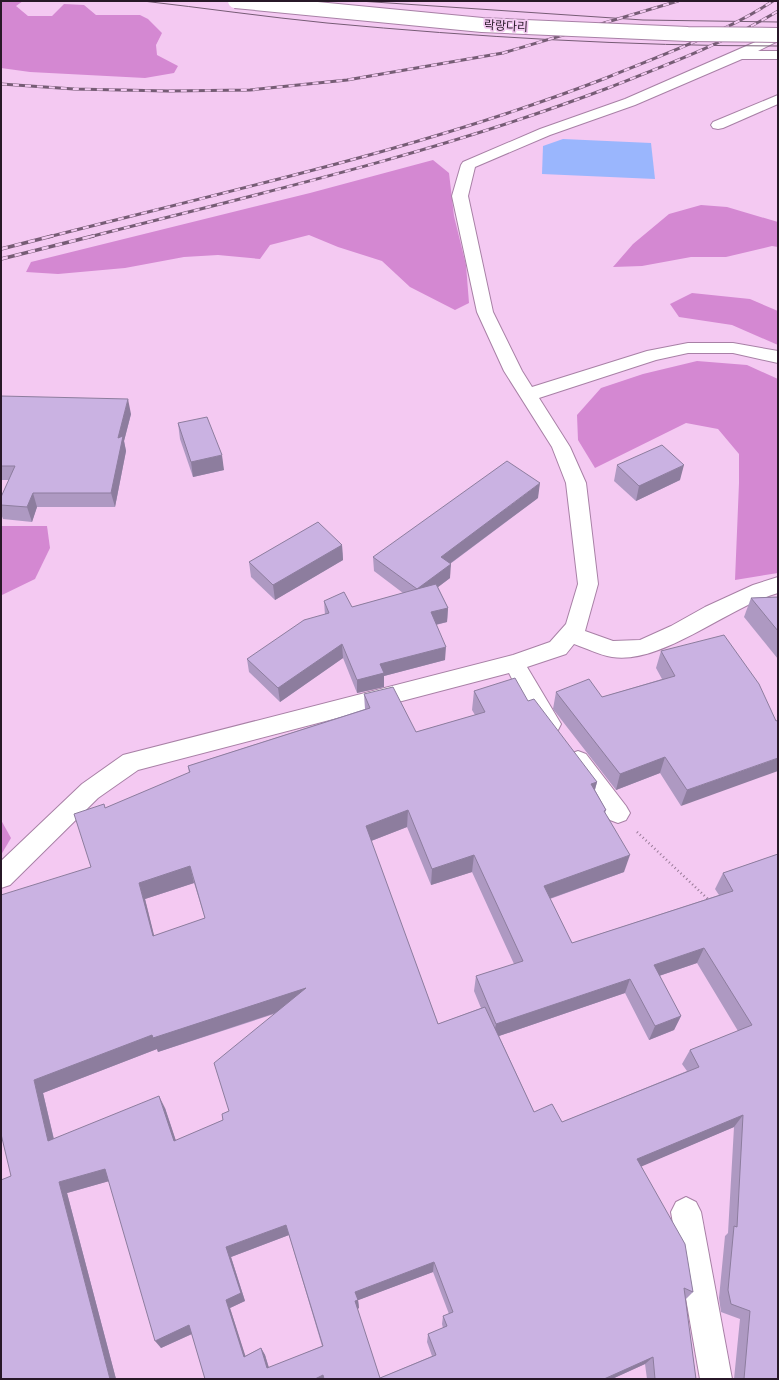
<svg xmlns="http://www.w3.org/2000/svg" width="779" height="1380" viewBox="0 0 779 1380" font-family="Jost,'Noto Sans KR',sans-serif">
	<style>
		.forest { fill: #d488d2 }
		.water { fill: #9ab6fd }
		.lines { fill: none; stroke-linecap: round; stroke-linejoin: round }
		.minor-casing { stroke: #a880a6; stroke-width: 2 }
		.path { stroke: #977996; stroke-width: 2.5; stroke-dasharray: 1 3; stroke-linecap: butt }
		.minor { fill: #fff; fill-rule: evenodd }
		.tram { stroke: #765c75; stroke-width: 1 }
		.rail-far1-casing { stroke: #765c75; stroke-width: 3 }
		.rail-casing { stroke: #765c75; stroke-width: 3.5 }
		.rail-far1 { stroke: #f4c9f2; stroke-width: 2; stroke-dasharray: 6; stroke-linecap: butt }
		.rail { stroke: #f4c9f2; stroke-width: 2.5; stroke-dasharray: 7; stroke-linecap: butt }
		.major-bridge-casing { stroke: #a880a6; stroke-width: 16; stroke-linecap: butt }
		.major-bridge { stroke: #fff; stroke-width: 14 }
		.wall { fill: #ae99c2; fill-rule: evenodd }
		.shaded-wall { fill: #8d7d9e }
		.building { fill: #cab2e2; stroke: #8d7d9e; fill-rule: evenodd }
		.labels { text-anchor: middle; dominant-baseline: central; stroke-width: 3.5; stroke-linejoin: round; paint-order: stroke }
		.far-street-label { font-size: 12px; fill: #271827; stroke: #f4c9f2 }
	</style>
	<rect width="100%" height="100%" fill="#f4c9f2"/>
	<g class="forest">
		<polygon points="1,1 23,1 16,6 28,16 52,16 64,4 84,5 96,15 140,15 148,19 162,33 156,45 157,55 178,66 174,73 145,78 30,72 1,68"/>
		<polygon points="433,160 449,173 454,216 466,265 469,303 455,310 410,287 382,261 338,247 309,235 270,245 260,259 218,255 184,257 125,268 58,274 26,272 31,262 310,193"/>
		<polygon points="701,205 727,207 778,222 778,247 772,246 726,257 691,257 642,266 613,267 633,244 669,214"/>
		<polygon points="692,293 750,299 778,311 778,345 732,325 679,317 670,304"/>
		<polygon points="697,361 747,365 778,379 778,573 735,580 739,483 739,454 718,429 686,423 595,468 578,440 577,415 601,388 643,374"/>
		<polygon points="1,526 47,526 50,548 35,579 2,595 1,595"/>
		<polygon points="1,820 11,838 1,855"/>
	</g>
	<polygon class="water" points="563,139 651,143 655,179 542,174 543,146"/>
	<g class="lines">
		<g class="minor-casing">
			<g id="minor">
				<path d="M778 32V41L758 51H778V59H742L635 105 550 135 475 167 468 196 493 312 522 371 532 387 647 351 688 343H733L778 351V363L733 353H688L656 360 539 398 570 447 586 483 598 584 585 631 613 641 640 640 671 626 705 607 753 585 778 577V593C728 607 662 665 612 657 599 655 586 648 574 644L566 654 527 667 561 724 558 730C553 732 548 734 543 731 534 725 515 684 509 673L138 770 98 798 10 885 1 888V861L82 784 123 755 513 655 550 642 566 624 578 584 566 483 552 447 504 371 477 312 452 196 461 165 463 162 540 129 625 99Z"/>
				<polygon points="778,95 778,104 723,128 718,129 713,128 711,125 713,122"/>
				<polygon points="578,751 586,754 626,806 630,813 626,820 618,823 610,820 570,768 567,761 570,754"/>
				<polygon points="686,1197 696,1202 701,1212 732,1379 700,1379 671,1212 676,1202"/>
			</g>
		</g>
		<polyline class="path" points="637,832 710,901"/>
		<use href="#minor" class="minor"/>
		<g class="tram">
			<path d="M143 1C204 8 266 17 327 23 477 37 628 46 778 46"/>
			<polyline points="359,1 643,20 778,22"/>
		</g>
		<g class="rail-far1-casing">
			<g id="rail-far1">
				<polyline points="1,84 74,89 168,91 250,90 347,80 503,53 678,1"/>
				<path d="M48 237C236 189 425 148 606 78 662 55 722 34 773 1"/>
				<path d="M89 237C263 193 440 152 608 88 666 65 725 43 778 11"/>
			</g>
		</g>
		<g class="rail-casing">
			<g id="rail">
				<polyline points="1,249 52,236"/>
				<polyline points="1,259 93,236"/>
			</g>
		</g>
		<use href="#rail-far1" class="rail-far1"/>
		<use href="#rail" class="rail"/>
		<g class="major-bridge-casing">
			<polyline id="major-bridge" points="235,1 482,25 688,34 778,35"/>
		</g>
		<use href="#major-bridge" class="major-bridge"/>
	</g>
	<g class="wall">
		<polygon points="1,396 131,414 124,441 126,451 115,507 37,507 32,522 3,519 1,514 1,497 9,480 1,480"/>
		<polygon points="178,423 224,470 193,477 180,439"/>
		<polygon points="617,465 680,480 636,501 614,481"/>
		<polygon points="538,498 450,564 450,578 438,587 448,608 447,622 436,625 445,660 384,676 384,687 357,693 343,658 280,702 249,672 247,659 325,615 324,601 352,607 403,593 374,571 373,557"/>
		<polygon points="342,545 343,560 275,600 251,577 249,562"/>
		<polygon points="778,597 778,659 744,617 751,598"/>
		<polygon points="661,651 759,684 681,806 660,773 616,790 553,709 556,692 602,697 662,679 656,668"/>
		<path d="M474 691 528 701 597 782 595 790 606 810 605 813 624 872 550 899 572 943 719 895 715 889 723 873 778 854V1379H734L740 1319 721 1312 719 1298 725 1236 728 1233 734 1127 641 1166 693 1292 685 1300 696 1379H647L645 1364 612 1379H205L192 1334 161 1348 109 1181 67 1193 116 1379H1L11 1176 106 808 189 773 188 766 365 709 364 694 416 732 475 715 472 710ZM407 827 431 885 472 872 514 964 476 976 474 991 481 1008 438 1024 371 841ZM194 883 205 918 154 936 145 899ZM697 963 738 1031 690 1050 682 1064 687 1071 562 1122 534 1112 499 1036 625 993 649 1040 674 1030 681 1016 659 976ZM274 1014 229 1111 223 1120 176 1141 165 1108 54 1139 43 1093 157 1049 158 1052ZM289 1235 322 1346 269 1368 265 1355 261 1348 245 1356 230 1308 245 1301 231 1257ZM433 1272 449 1314 443 1316 442 1324 443 1328 428 1334 427 1342 432 1356 380 1378 357 1309 359 1308 358 1300Z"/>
	</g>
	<g class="shaded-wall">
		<polygon points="128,399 131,414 124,441 126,451 115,507 111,493 118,438"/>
		<polygon points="222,455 224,470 193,477 191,462"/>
		<polygon points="684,465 680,480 636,501 639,486"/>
		<polygon points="540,483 538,498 440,571 441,557"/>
		<polygon points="33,493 37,507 32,522 27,507"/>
		<polygon points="342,545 343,560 275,600 273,585"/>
		<polygon points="451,564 450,578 417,603 417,589"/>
		<polygon points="448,608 447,622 430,626 431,612"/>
		<polygon points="342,644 343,658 280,702 278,688"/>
		<polygon points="446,647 445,660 384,676 384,687 357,693 357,680 380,664"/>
		<polygon points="665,757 660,773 616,790 620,774"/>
		<polygon points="778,758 778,771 681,806 687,790"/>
		<polygon points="597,782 592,799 591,784"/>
		<polygon points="408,810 407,827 366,843 366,826"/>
		<polygon points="474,855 472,872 431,885 432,869"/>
		<polygon points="630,855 624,872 540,902 544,886"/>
		<polygon points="190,866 194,883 145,899 158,951 153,936 139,883"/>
		<polygon points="704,948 697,963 647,980 654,965"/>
		<polygon points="630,979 625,993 493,1038 496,1024"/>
		<polygon points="306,988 308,1002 158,1052 157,1049 43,1093 57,1153 48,1141 34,1080 152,1035"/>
		<polygon points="681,1016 674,1030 649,1040 655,1026"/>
		<polygon points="159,1096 165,1108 180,1153 174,1141"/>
		<polygon points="743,1115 734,1127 631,1171 637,1159"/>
		<polygon points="105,1169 113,1180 67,1193 116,1379 110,1379 59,1182"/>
		<polygon points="286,1225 289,1235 231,1257 245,1301 230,1308 248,1364 244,1357 226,1300 226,1247"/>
		<polygon points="434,1262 433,1272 356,1301 355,1292"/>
		<polygon points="358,1300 359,1308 356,1310 355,1301"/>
		<polygon points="189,1325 194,1333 161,1348 155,1341"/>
		<polygon points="261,1348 265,1355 271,1375 267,1368"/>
		<polygon points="653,1357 645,1364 612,1379 604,1379"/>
		<polygon points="323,1375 324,1379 315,1379"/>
	</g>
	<g class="building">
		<polygon points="1,396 128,399 118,438 123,436 111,493 33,493 27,507 1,505 1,497 15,466 1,466"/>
		<polygon points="207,417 222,455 191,462 178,423"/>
		<polygon points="662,445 684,465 639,486 617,465"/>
		<polygon points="507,461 540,483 441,557 451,564 417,589 436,584 448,608 431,612 446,647 380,664 384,673 357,680 342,644 278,688 247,659 304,620 329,613 324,601 344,592 352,607 417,589 373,557"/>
		<polygon points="318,522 342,545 273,585 249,562"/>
		<polygon points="778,597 778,631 751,598"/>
		<polygon points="724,635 759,684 776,721 778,720 778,758 687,790 665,757 620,774 556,692 589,679 602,697 675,676 661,651"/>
		<path d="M515 678 528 701 534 699 597 782 591 784 606 810 604 811 630 855 544 886 572 943 733 891 723 873 778 854V1379H744L750 1311 731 1304 728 1290 734 1226 737 1227 743 1115 637 1159 685 1244 693 1292 684 1288 696 1379H655L653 1357 604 1379H324L323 1375 315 1379H205L189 1325 155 1341 105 1169 59 1182 110 1379H1V1180L11 1176 1 1134V895L91 867 74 814 104 804 105 808 190 772 188 766 370 708 364 694 393 687 416 732 485 712 474 691ZM408 810 432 869 474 855 523 961 476 976 496 1024 630 979 655 1026 681 1016 654 965 704 948 752 1025 690 1050 699 1067 562 1122 552 1104 534 1112 485 1007 438 1024 366 826ZM190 866 205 918 153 936 139 883ZM306 988 214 1063 229 1111 222 1114 223 1120 174 1141 159 1096 48 1141 34 1080 152 1035 153 1038ZM286 1225 323 1346 267 1368 261 1348 244 1357 226 1300 241 1293 226 1247ZM434 1262 453 1312 443 1316 447 1326 428 1334 436 1355 380 1378 355 1301 358 1300 355 1292Z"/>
	</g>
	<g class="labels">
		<g class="far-street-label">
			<text transform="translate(506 26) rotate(3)">락랑다리</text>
		</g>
	</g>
	<rect width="779" height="1380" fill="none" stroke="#271827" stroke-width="4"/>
</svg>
